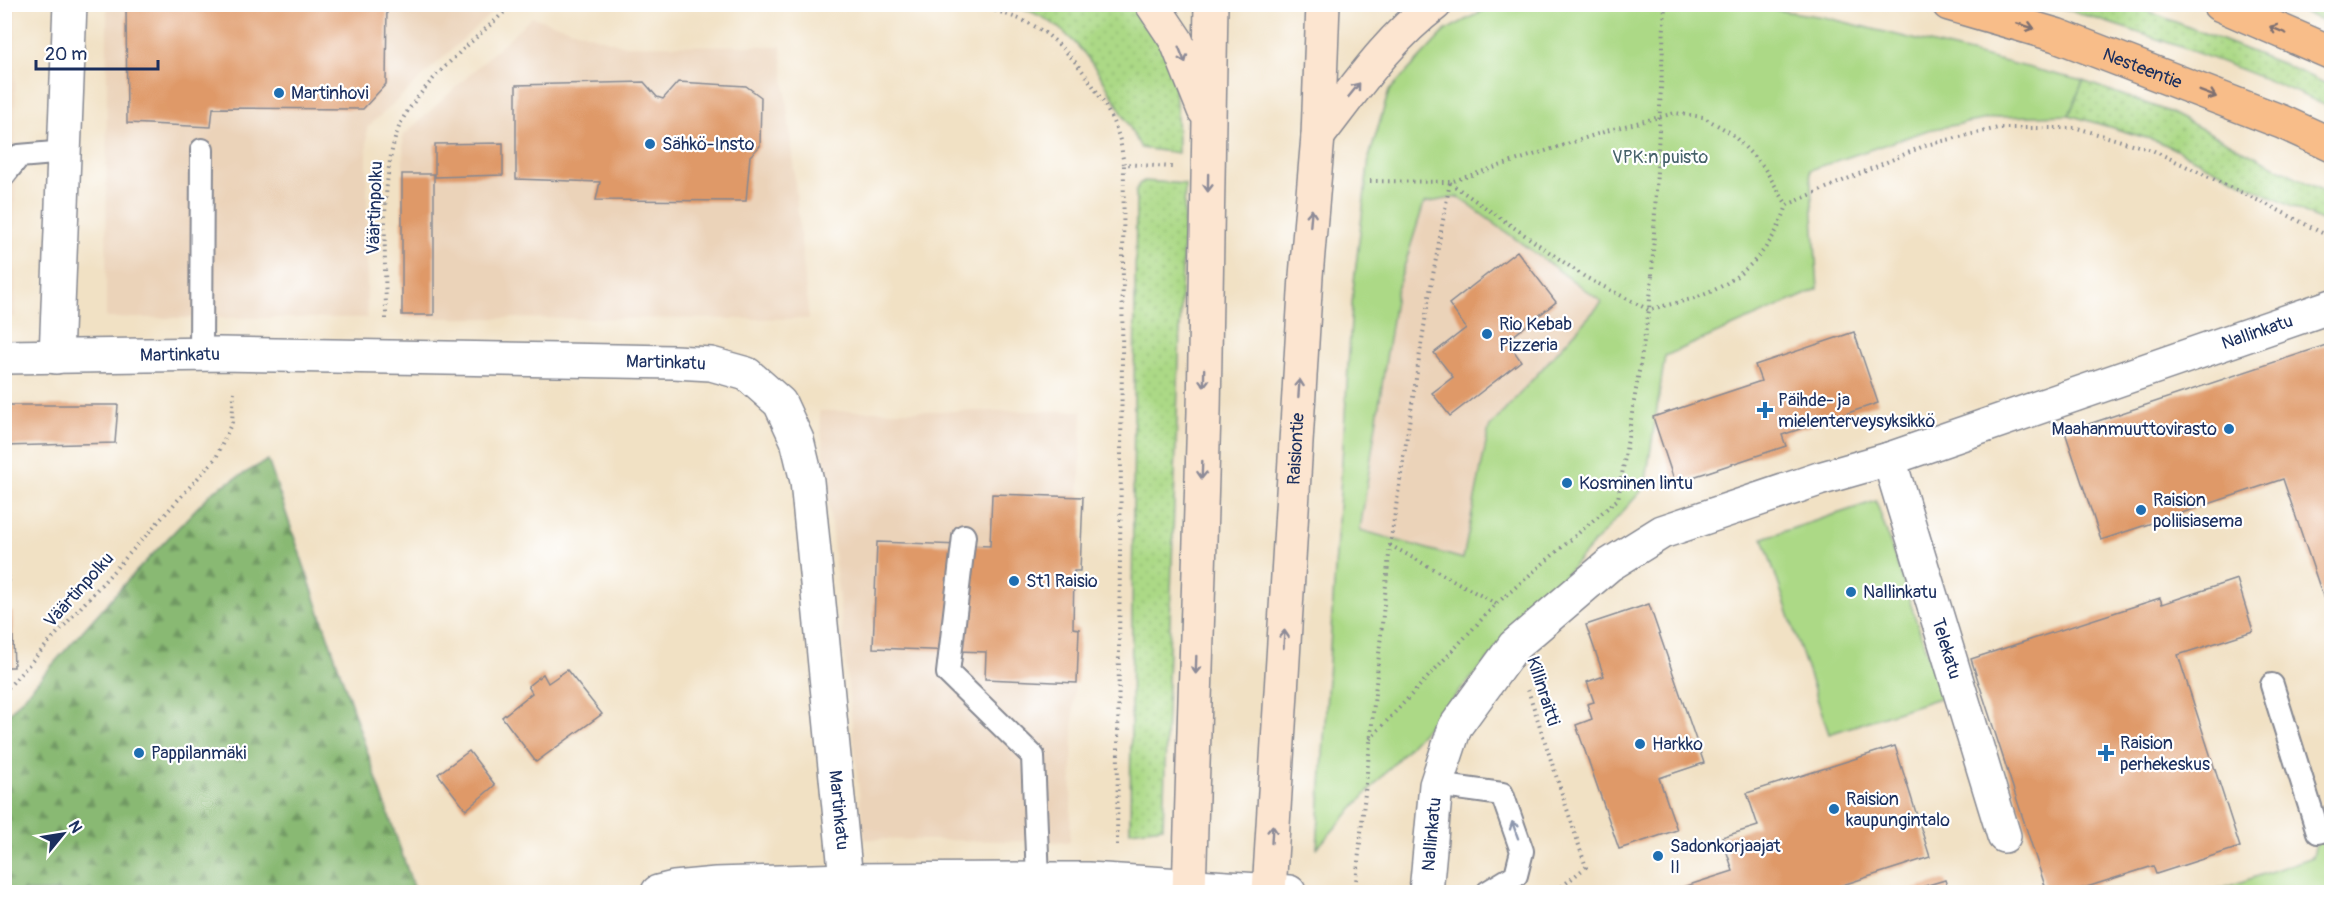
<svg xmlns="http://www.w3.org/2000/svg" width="2336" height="897" viewBox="0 0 2336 897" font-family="Pangolin,sans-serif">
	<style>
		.built { fill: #ebd3b9 }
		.grass { fill: url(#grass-dots); stroke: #648472; stroke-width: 1.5 }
		.forest { fill: url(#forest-firs); stroke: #527468; stroke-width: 1.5 }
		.park { fill: #acd986; stroke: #648472; stroke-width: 1.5; fill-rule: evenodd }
		.building { fill: #df9968 }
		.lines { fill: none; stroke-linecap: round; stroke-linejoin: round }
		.service-casing { stroke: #868891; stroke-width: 26 }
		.minor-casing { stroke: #868891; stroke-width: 36 }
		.secondary-casing { stroke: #868891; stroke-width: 36 }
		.primary-casing { stroke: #868891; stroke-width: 36 }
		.path { stroke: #868891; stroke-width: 4; stroke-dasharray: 1.5 4.5; stroke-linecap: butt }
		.service { stroke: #fff; stroke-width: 22 }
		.minor { stroke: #fff; stroke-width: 33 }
		.secondary { stroke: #fce5d0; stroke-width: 33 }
		.primary { stroke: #f8bd89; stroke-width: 33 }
		.path-bridge { stroke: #868891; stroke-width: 4; stroke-dasharray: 1.5 4.5; stroke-linecap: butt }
		.oneway { stroke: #7e6f71 }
		.oneway2 { stroke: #8c8a97 }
		.oneway3 { stroke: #8d97ae }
		.poi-dot { fill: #1f6fb2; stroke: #fff; stroke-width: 2 }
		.labels { text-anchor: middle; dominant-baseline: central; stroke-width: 4.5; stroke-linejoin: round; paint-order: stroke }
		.street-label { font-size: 18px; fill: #1b2f5e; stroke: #fff }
		.poi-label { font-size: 18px; fill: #1b2f5e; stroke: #fff; text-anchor: start }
		.park-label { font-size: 18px; fill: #46626a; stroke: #fff }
	</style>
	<defs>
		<pattern id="grass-dots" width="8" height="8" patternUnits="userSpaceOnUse" patternTransform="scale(1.5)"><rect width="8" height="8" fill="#acd986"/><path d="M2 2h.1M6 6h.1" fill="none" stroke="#93bb76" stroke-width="1.8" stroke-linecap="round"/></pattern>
		<pattern id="forest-firs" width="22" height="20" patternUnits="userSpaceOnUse" patternTransform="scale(1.5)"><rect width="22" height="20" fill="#89b973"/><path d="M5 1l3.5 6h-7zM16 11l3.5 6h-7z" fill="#6f9762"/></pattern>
	</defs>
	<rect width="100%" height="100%" fill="#fff"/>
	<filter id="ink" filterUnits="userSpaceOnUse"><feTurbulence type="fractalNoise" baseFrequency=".0167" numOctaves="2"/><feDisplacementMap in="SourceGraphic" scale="12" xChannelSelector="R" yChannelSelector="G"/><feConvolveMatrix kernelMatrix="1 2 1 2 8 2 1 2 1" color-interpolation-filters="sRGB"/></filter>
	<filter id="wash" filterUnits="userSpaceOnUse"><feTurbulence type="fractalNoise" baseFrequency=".008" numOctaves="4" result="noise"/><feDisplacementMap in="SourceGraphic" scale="24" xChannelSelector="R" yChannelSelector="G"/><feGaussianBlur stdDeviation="1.35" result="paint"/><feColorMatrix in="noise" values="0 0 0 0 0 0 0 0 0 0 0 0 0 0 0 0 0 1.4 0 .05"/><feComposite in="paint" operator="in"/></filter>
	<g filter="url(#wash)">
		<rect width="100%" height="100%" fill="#f1e1c4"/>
		<g class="built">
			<polygon points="15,4 15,317 5,317 4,5"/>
			<polygon points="489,4 498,7 367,128 367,318 106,318 107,5"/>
			<polygon points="532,17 622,45 781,46 809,319 403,318 403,136"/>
			<polygon points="1457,197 1602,302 1489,428 1463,559 1360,530 1396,293 1423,203"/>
			<polygon points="819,411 1082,411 1070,842 864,839"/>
		</g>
		<g class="grass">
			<path d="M1014 5H1131C1177 50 1177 92 1178 153L1141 148C1116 104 1095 53 1052 23 1041 15 1026 10 1014 5Z"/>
			<path d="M2052 5H2132L2283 64 2331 86V108C2242 66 2146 34 2052 5Z"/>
			<polygon points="2286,5 2331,5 2331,24"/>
			<polygon points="2083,81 2167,111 2331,195 2331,226 2160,142 2069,115"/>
			<polygon points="1144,181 1185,184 1163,827 1130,831 1136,191 1139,184"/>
		</g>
		<polygon class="forest" points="268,460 415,892 5,892 5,718 127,581 213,491"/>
		<g class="park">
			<path d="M1494 5H1743L1824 17 2083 81 2069 115 1999 117 1928 130 1810 170 1818 289 1665 356 1645 487 1317 848 1353 290 1369 158 1389 91 1446 30ZM1458 197 1602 302 1489 428 1463 559 1360 530 1396 293 1424 203Z"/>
			<polygon points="1876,501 1942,697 1829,734 1763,538"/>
			<polygon points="2331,828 2331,892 2212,892 2313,857 2318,832"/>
		</g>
		<g id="blocks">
			<g class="building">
				<polygon points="126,4 387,4 386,84 363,109 213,108 211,127 127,123"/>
				<polygon points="644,82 657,97 663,99 678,82 746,86 761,97 760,146 750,156 746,201 596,200 600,182 516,179 516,85"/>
				<polygon points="503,143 503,175 435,177 435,144"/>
				<rect x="402" y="174" width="32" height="141"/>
				<polygon points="1517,251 1556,302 1507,341 1521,361 1450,416 1432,393 1453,377 1434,353 1466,328 1449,304"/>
				<polygon points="1854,332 1878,403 1782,435 1786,446 1675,483 1653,417 1761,381 1755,365"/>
				<polygon points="2332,343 2332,623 2283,479 2101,540 2065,432"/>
				<polygon points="4,405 118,405 115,443 4,446"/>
				<polygon points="992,494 1083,497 1080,571 1074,571 1073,628 1079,629 1077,683 985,679 986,652 873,648 877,542 990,546"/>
				<polygon points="4,513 7,513 9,593 4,593"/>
				<polygon points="2237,579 2253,631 2178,655 2240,847 2156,874 2153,866 2071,892 2047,892 1971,659 2160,598 2162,604"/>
				<polygon points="1649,604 1704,763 1659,778 1677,830 1619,849 1576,725 1592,719 1587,704 1594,702 1587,682 1604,676 1586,625"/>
				<polygon points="4,611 12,611 14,667 4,667"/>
				<polygon points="567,670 602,714 536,762 502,717 532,693 528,686 543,674 548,683"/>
				<polygon points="1895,746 1930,857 1827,890 1828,892 1667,892 1733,871 1722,837 1758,826 1747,793"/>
				<polygon points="469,751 495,785 466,810 438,774"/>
				<polygon points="1945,880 1949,892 1905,892"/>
			</g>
		</g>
	</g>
	<g filter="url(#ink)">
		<use href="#blocks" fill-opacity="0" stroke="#868891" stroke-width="1.5"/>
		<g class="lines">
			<g class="service-casing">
				<g id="service">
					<polyline points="4,175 19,156 66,152"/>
					<polyline points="201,354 202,150"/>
					<polyline points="964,536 948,673 1033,756 1038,879"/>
					<polyline points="2272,685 2318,832 2332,828"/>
					<polyline points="1436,785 1502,794 1522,851 1516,875 1488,892"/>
				</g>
			</g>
			<g class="minor-casing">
				<g id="minor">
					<path id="s1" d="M4 357 218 354 674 362 711 364 747 374 780 403 797 440 807 481 846 880"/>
					<polyline points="56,357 70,4"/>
					<path id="s2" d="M1889 459 2004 836"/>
					<polyline points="658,892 674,888 716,884 846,880 1038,879 1088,879 1289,892"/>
					<path id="s3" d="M1426 892 1436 785 1455 727 1514 646 1609 565 1662 532 1819 479 1889 459 2332 306"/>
				</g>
			</g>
			<g class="secondary-casing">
				<g id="secondary">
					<polyline points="1152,4 1176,40 1204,110"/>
					<path d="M1318 136C1354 90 1387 40 1435 4"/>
					<polyline points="1189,892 1204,412 1211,4"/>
					<path id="s4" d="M1269 892 1306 276 1318 136 1323 4"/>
				</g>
			</g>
			<g class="primary-casing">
				<g id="primary">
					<path id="s5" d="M1949 4 2056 35 2282 122 2332 145"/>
					<polyline points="2219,4 2332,53"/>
				</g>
			</g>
			<g class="path">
				<path d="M972 4C996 11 1025 18 1045 33 1076 56 1107 101 1119 137 1122 146 1122 156 1124 164L1172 167"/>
				<polyline points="1370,181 1450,182 1613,129 1675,113 1703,117 1731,133 1763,166 1787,205 1926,145 1998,128 2077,128 2152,150 2274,208 2332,238"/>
				<path d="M1450 183 1585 277 1649 310C1668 304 1690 301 1708 293 1746 276 1775 245 1787 205"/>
				<path d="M386 319C386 265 377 155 407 112 434 71 477 38 513 4"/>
				<polyline points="1390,545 1496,604"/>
				<polyline points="1528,690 1586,867 1555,892"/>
				<polyline points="4,692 216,458 232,422 234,392"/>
				<polyline points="1370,739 1496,604 1618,499 1649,310 1652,275"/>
				<polyline points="1117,845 1124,164"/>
				<polyline points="1355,892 1390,545 1427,308 1450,182"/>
			</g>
			<use href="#service" class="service"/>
			<use href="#minor" class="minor"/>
			<use href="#secondary" class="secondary"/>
			<use href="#primary" class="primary"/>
			<polyline class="path-bridge" points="1652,275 1665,4"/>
		</g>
		<defs><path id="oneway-shaft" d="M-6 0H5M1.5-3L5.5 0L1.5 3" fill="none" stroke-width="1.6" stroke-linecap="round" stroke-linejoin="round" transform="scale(1.5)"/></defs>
		<g class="oneway">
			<use href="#oneway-shaft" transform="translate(2026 26) rotate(16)"/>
			<use href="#oneway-shaft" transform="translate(2278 30) rotate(-157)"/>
			<use href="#oneway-shaft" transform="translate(2208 94) rotate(21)"/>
		</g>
		<g class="oneway2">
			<use href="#oneway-shaft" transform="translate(1182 55) rotate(68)"/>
			<use href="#oneway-shaft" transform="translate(1354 90) rotate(-51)"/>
			<use href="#oneway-shaft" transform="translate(1208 183) rotate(91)"/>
			<use href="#oneway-shaft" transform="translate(1311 218) rotate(-85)"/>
			<use href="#oneway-shaft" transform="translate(1204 378) rotate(91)"/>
			<use href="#oneway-shaft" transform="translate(1299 388) rotate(-86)"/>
			<use href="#oneway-shaft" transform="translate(1202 470) rotate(92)"/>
			<use href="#oneway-shaft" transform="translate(1284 639) rotate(-87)"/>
			<use href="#oneway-shaft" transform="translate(1196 665) rotate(92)"/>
			<use href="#oneway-shaft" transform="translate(1272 834) rotate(-87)"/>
		</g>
		<use class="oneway3" href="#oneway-shaft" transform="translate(1515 830) rotate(-110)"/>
	</g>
	<g class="poi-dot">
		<circle cx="279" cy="93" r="6"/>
		<circle cx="650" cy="144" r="6"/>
		<circle cx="1487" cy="334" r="6"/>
		<path d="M1762 401h6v6h6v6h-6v6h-6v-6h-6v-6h6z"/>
		<circle cx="2229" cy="429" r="6"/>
		<circle cx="1567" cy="483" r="6"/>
		<circle cx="2141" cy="510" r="6"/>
		<circle cx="1014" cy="581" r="6"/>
		<circle cx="1851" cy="592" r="6"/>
		<circle cx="1640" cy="744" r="6"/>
		<circle cx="139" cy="753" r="6"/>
		<path d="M2103 744h6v6h6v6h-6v6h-6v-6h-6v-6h6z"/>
		<circle cx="1834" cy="809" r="6"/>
		<circle cx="1658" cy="856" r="6"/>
	</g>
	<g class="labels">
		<g class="street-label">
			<text stroke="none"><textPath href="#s5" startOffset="204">Nesteentie</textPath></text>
			<text transform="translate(375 208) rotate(-88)">Väärtinpolku</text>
			<text stroke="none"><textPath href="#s3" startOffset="1084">Nallinkatu</textPath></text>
			<text stroke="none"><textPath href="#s1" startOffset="176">Martinkatu</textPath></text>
			<text stroke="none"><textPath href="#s1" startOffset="662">Martinkatu</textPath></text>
			<text stroke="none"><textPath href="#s4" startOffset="444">Raisiontie</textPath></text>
			<text transform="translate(79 590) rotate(-48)">Väärtinpolku</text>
			<text stroke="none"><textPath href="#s2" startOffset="198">Telekatu</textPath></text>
			<text transform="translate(1543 691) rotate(72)">Killinraitti</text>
			<text stroke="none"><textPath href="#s1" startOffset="1202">Martinkatu</textPath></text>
			<text stroke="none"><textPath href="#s3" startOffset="58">Nallinkatu</textPath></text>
		</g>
		<g class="poi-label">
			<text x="291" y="93">Martinhovi</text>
			<text x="662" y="144">Sähkö-Insto</text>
			<text x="1499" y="324">Rio Kebab<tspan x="1499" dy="21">Pizzeria</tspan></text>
			<text x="1778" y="400">Päihde- ja<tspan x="1778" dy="21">mielenterveysyksikkö</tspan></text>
			<text x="2217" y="429" text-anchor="end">Maahanmuuttovirasto</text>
			<text x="1579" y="483">Kosminen lintu</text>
			<text x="2153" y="500">Raision<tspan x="2153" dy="21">poliisiasema</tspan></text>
			<text x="1026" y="581">St1 Raisio</text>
			<text x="1863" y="592">Nallinkatu</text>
			<text x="2120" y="743">Raision<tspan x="2120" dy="21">perhekeskus</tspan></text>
			<text x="1652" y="744">Harkko</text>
			<text x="151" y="753">Pappilanmäki</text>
			<text x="1846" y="799">Raision<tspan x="1846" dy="21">kaupungintalo</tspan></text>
			<text x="1670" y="846">Sadonkorjaajat<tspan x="1670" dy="21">II</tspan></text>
		</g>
		<g class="park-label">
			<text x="1660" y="157">VPK:n puisto</text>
		</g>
	</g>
	<rect width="2336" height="897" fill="none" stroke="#fff" stroke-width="24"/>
	<g transform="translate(63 834) rotate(60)" stroke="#ffffff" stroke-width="4.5" paint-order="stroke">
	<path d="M0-4.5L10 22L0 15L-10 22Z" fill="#1b2f5e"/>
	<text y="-9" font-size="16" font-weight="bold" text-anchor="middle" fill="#1b2f5e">N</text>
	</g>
	<path d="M36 60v9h122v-9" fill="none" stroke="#1b2f5e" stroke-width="3"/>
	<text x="45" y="60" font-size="18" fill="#1b2f5e" stroke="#ffffff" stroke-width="4.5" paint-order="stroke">20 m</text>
</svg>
